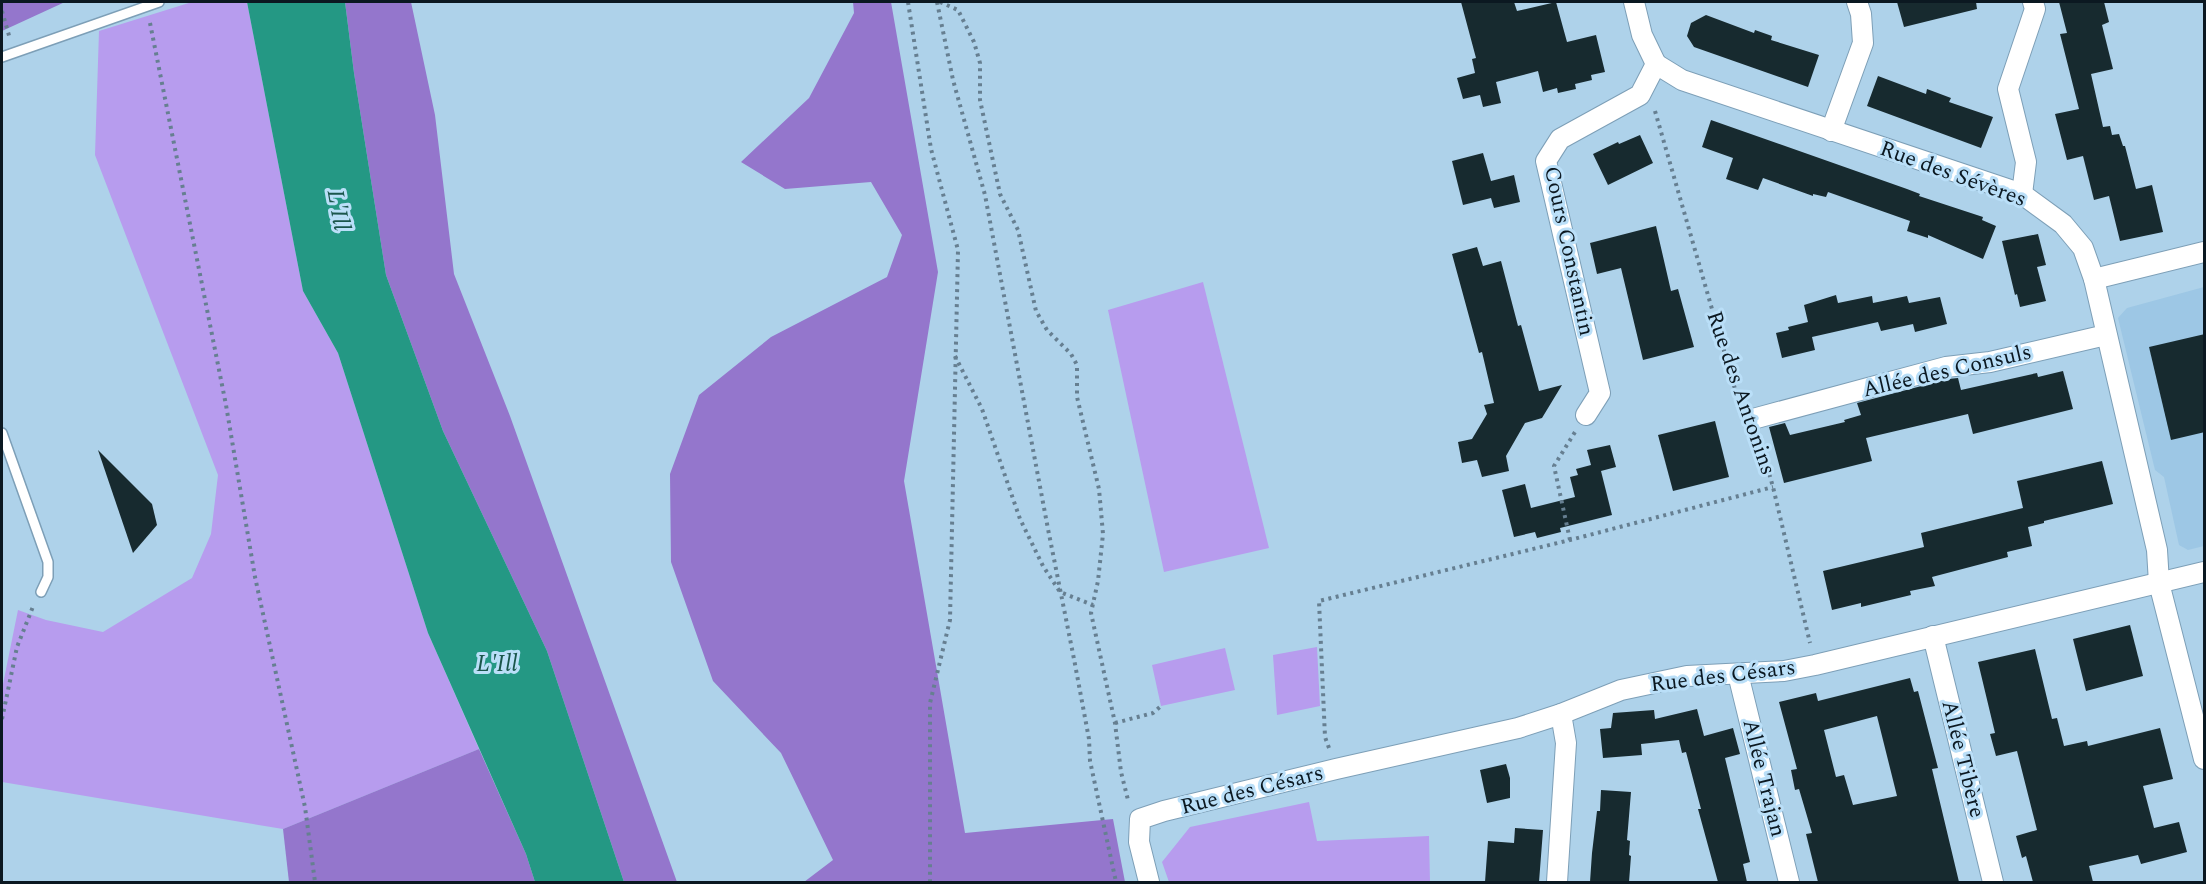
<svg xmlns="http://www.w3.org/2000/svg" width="2206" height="884" viewBox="0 0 2206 884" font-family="Spectral,serif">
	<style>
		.built { fill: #9dc7e5 }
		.green { fill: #b79cee }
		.forest { fill: #9476cc }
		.water { fill: #249884 }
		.building { fill: #172a2f; fill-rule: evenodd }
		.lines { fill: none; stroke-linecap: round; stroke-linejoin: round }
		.service-casing { stroke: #7d9fb7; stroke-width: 12 }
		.minor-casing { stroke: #7d9fb7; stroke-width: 22 }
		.path { stroke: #667f91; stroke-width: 4; stroke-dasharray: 3 4.5; stroke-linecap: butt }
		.service { stroke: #fff; stroke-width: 9 }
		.minor { stroke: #fff; stroke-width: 20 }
		.labels { text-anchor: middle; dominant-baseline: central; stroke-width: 6; stroke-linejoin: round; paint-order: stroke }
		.street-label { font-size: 22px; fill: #0b1821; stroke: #badff8 }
		.water-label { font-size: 24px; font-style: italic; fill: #1a564b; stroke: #badff8 }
	</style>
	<rect width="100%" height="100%" fill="#aed2ea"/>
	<polygon class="built" points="2204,287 2204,546 2188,550 2179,545 2164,477 2155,470 2118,318 2127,308"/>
	<g class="green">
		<polygon points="192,2 247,2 303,291 338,353 428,633 479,749 283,829 2,782 2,689 18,610 46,620 103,632 192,578 211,534 218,475 95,155 99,31"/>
		<polygon points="1203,282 1269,548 1164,572 1108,310"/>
		<polygon points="1317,647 1320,706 1277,715 1273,655"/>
		<polygon points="1225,648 1235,690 1161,706 1152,665"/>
		<polygon points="1309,802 1317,841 1429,836 1430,882 1169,882 1162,862 1190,827"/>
	</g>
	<g class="forest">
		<polygon points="2,2 65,2 2,31"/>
		<polygon points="345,2 411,2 435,115 454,274 510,416 677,882 624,882 547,651 443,431 386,275 354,73"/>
		<polygon points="853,2 891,2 938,272 904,481 965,833 1113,819 1125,882 804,882 833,860 781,753 713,681 671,562 670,474 699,395 771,337 887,277 902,235 871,182 785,189 741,162 809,98 854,13"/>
		<polygon points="479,749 526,854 535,882 289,882 283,829"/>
	</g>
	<polygon class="water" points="247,2 345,2 354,73 386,275 443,431 547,651 624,882 535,882 526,854 428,633 338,353 303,291"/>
	<g class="building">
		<polygon points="1461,2 1514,2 1517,11 1556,2 1567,42 1596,35 1605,72 1591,75 1592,80 1575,84 1576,89 1558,93 1557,88 1543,92 1538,71 1496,82 1501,103 1483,107 1480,95 1463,99 1457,78 1475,73 1472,59 1476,58"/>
		<polygon points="1897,2 1976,2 1977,9 1904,27"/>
		<polygon points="2059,2 2104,2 2109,22 2102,25 2113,69 2091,74 2103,127 2110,126 2112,135 2119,134 2123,146 2125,146 2136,189 2152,185 2163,232 2120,241 2109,196 2094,200 2083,156 2067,160 2055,114 2079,109 2060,34 2067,33"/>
		<polygon points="1706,15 1754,33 1755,30 1772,36 1771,40 1819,55 1808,87 1694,47 1687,36 1691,23"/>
		<polygon points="1878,76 1926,94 1927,89 1951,98 1949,102 1993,117 1981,148 1867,106"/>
		<polygon points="1711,120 1907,189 1920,194 1919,196 1983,217 1982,220 1996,226 1983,259 1928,235 1928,238 1907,231 1910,221 1828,192 1826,197 1813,194 1813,196 1763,178 1758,190 1726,179 1733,158 1702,147"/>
		<polygon points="1640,135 1653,163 1608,185 1593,154 1618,142 1619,144"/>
		<polygon points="1483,153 1491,181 1514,175 1520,202 1494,208 1491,198 1463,205 1452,161"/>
		<polygon points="1656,226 1671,291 1678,289 1694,347 1643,360 1621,268 1597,274 1590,243"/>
		<polygon points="2038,234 2046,265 2037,267 2046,301 2020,307 2017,294 2015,295 2002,241"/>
		<polygon points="1477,247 1483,266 1501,261 1518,326 1521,325 1539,391 1562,385 1542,418 1525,423 1506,456 1509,471 1482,477 1477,460 1462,463 1458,442 1472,439 1487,414 1484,405 1494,403 1482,352 1479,353 1452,254"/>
		<polygon points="1836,295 1838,303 1872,296 1873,303 1907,296 1909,303 1940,297 1947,324 1915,332 1913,324 1881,331 1878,322 1812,337 1815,350 1782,358 1776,333 1789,330 1788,327 1808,322 1804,305"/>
		<polygon points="2205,334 2205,432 2171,440 2149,347"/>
		<polygon points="2063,371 2073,409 1973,434 1968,414 1866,438 1872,461 1784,483 1769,427 1785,423 1790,435 1845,422 1844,420 1861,415 1857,403 1948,379 1958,378 1961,390 2037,373 2038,377"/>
		<polygon points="1715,421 1729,477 1673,491 1658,435"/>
		<polygon points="1610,445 1616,467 1601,471 1612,515 1560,528 1561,532 1537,538 1535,532 1514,537 1502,490 1525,484 1531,508 1575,497 1570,477 1578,475 1576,469 1591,465 1587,450"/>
		<polygon points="98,450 152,504 157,525 133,553"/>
		<polygon points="2102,461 2113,504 2044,521 2044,523 2028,527 2032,546 2007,552 2008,557 1932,577 1935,586 1910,591 1911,595 1861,607 1861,603 1832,610 1823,571 1924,547 1921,533 2023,508 2017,481"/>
		<polygon points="2130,625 2143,676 2086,691 2073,639"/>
		<polygon points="2035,649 2052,719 2057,718 2064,746 2087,741 2088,746 2160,728 2173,779 2143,786 2154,828 2179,822 2187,852 2141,864 2138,855 2089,866 2093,882 2033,882 2026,856 2022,858 2016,836 2037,830 2017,751 1996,756 1990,734 1995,733 1978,662"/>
		<path d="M1910 678 1914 692 1918 691 1938 768 1932 769 1959 882H1818L1806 834 1812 833 1799 789 1795 790 1791 770 1797 769 1779 702 1816 693 1818 701ZM1877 716 1897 796 1853 805 1844 775 1836 777 1824 730Z"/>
		<polygon points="1697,709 1704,736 1733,728 1740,754 1725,758 1750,862 1743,864 1747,882 1718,882 1698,809 1701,809 1686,752 1682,753 1679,740 1641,744 1642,755 1603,758 1600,729 1611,728 1613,713 1654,710 1655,719"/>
		<polygon points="1506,764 1510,778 1510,798 1487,803 1480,770"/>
		<polygon points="1601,790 1631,792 1627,840 1630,841 1629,855 1631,856 1629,882 1590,882 1592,853 1597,811 1600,811"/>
		<polygon points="1515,828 1543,830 1539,882 1485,882 1488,841 1514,843"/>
	</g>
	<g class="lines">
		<g class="service-casing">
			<g id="service">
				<polyline points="2,57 159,2"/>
				<polyline points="2,433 48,562 48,577 41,592"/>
			</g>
		</g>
		<g class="minor-casing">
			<g id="minor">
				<polyline points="1634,2 1642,35 1656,64"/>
				<polyline points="1656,64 1682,80 2022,194 2063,224 2083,248 2094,279 2157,550 2159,583 2204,759"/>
				<polyline points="1831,131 1863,43 1861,14 1857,2"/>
				<polyline points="2022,194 2026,162 2008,89 2035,9 2033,2"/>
				<polyline points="2094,279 2204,252"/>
				<polyline points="1586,415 1600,393 1546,161 1560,139 1640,95 1656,64"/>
				<polyline points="1753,419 1946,367 1990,362 2106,335"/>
				<polyline points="1933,636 1993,882"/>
				<polyline points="1738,674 1789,882"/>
				<polyline points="1149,882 1139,842 1140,819 1164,811 1336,769 1518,728 1561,714 1621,690 1687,676 1784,671 1815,665 2204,572"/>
				<polyline points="1557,882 1566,743 1561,714"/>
			</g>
		</g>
		<g class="path">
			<polyline points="908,2 931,149 958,250 950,620 930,703 930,882"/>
			<polyline points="937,2 953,80 985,195 1048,529 1074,659 1089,739 1090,761 1116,882"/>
			<polyline points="940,2 958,10 974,42 980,63 980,100 1000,194 1018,230 1036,311 1047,330 1071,354 1077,365 1077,397 1099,489 1103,534 1098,581 1091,613 1115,723 1121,772 1128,800"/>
			<polyline points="2,11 10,39"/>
			<polyline points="150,23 226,405 255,577 305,807 315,882"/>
			<polyline points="1655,111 1735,389 1742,402"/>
			<polyline points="955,356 982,409 1020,519 1043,566 1060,592 1093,605"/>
			<polyline points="1759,438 1773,487 1810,643"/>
			<polyline points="1570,540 1554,466 1575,432"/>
			<polyline points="2,719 17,647 34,604"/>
			<polyline points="1115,723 1153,713 1161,706"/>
			<polyline points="1329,748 1325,737 1319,601 1570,540 1773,487"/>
		</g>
		<use href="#service" class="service"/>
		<use href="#minor" class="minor"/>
	</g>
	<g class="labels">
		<g class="street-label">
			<text transform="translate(1953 174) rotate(20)">Rue des Sévères</text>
			<text transform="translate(1569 251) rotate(78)">Cours Constantin</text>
			<text transform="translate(1947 371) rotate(-13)">Allée des Consuls</text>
			<text transform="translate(1741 393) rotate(71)">Rue des Antonins</text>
			<text transform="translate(1723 676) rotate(-7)">Rue des Césars</text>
			<text transform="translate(1963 759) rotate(76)">Allée Tibère</text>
			<text transform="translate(1764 778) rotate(76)">Allée Trajan</text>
			<text transform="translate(1252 790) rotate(-14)">Rue des Césars</text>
		</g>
		<g class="water-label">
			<text transform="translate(338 210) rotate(80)">L'Ill</text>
			<text x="497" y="664">L'Ill</text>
		</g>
	</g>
	<rect width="2206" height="884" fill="none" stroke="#0b1821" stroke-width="6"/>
</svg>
